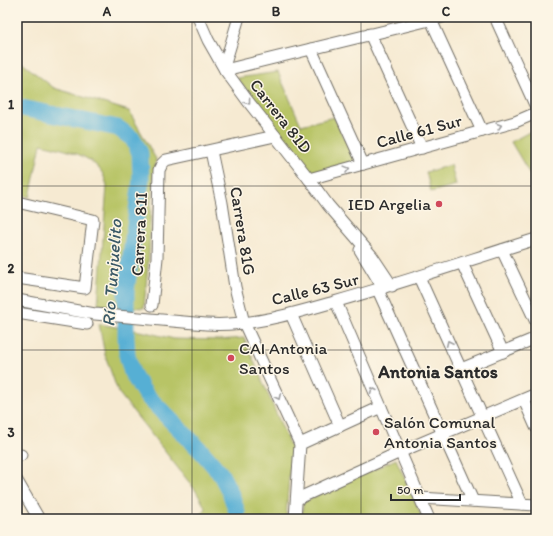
<svg xmlns="http://www.w3.org/2000/svg" width="553" height="536" viewBox="0 0 553 536" font-family="Itim,sans-serif">
	<style>
		.green { fill: #b8c466; stroke: #727848 }
		.lines { fill: none; stroke-linecap: round; stroke-linejoin: round }
		.river { stroke: #57afd4; stroke-width: 17 }
		.minor-casing { stroke: #726e65; stroke-width: 13 }
		.minor { stroke: #fff; stroke-width: 11 }
		.oneway { stroke: #a0a0a0 }
		.grid { fill: none; stroke: #2b2b2b; stroke-width: 1; stroke-opacity: 0.55 }
		.poi-dot { fill: #d1495b; stroke: #fcf5e5; stroke-width: 1.5 }
		.labels { text-anchor: middle; dominant-baseline: central; stroke-width: 3; stroke-linejoin: round; paint-order: stroke }
		.street-label { font-size: 17px; fill: #2b2b2b; stroke: #fcf5e5 }
		.poi-label { font-size: 17px; fill: #2b2b2b; stroke: #fcf5e5; text-anchor: start }
		.water-label { font-size: 18px; font-style: italic; fill: #3a5966; stroke: #fcf5e5 }
		.neighbourhood-label { font-size: 18px; font-weight: bold; fill: #2b2b2b; stroke: #fcf5e5 }
		.neatline { fill: none; stroke: #2b2b2b; stroke-width: 1.5 }
		.grid-label { font-size: 13px; text-anchor: middle; font-weight: bold; fill: #2b2b2b }
	</style>
	<rect width="100%" height="100%" fill="#fcf5e5"/>
	<filter id="ink" filterUnits="userSpaceOnUse"><feTurbulence type="fractalNoise" baseFrequency=".025" numOctaves="2"/><feDisplacementMap in="SourceGraphic" scale="8" xChannelSelector="R" yChannelSelector="G"/><feConvolveMatrix kernelMatrix="1 2 1 2 8 2 1 2 1" color-interpolation-filters="sRGB"/></filter>
	<filter id="wash" filterUnits="userSpaceOnUse"><feTurbulence type="fractalNoise" baseFrequency=".012" numOctaves="4" result="noise"/><feDisplacementMap in="SourceGraphic" scale="16" xChannelSelector="R" yChannelSelector="G"/><feGaussianBlur stdDeviation="0.9" result="paint"/><feColorMatrix in="noise" values="0 0 0 0 0 0 0 0 0 0 0 0 0 0 0 0 0 1.4 0 .05"/><feComposite in="paint" operator="in"/></filter>
	<g filter="url(#wash)">
		<rect width="100%" height="100%" fill="#f6ead2"/>
		<g class="green">
			<path d="M17 59 54 88 129 111 156 159 151 201 149 253 144 308 98 305 107 186C106 182 104 175 101 171 88 153 61 149 41 144L30 197 17 194Z"/>
			<polygon points="278,72 301,125 334,117 356,161 310,173 237,78"/>
			<polygon points="533,130 536,136 536,173 531,176 511,142"/>
			<polygon points="451,165 456,185 431,192 426,172"/>
			<polygon points="99,324 145,332 174,339 219,340 244,338 291,448 286,519 195,519 206,509 196,491 118,392 105,355"/>
			<polygon points="396,459 423,519 302,519 303,502"/>
		</g>
		<g class="lines">
			<polyline class="river" points="17,107 118,128 133,139 140,153 141,180 126,292 126,336 127,355 132,373 145,394 203,453 220,473 230,492 237,512 237,519"/>
		</g>
	</g>
	<g filter="url(#ink)">
		<g class="lines">
			<g class="minor-casing">
				<g id="minor">
					<polyline points="198,17 208,40 225,70 247,100 309,179 328,205 372,256 392,286"/>
					<polyline points="495,17 536,107"/>
					<polyline points="431,20 482,131"/>
					<polyline points="370,34 422,148"/>
					<polyline points="311,49 363,164"/>
					<polyline points="224,67 239,17"/>
					<polyline points="225,70 442,17"/>
					<polyline points="211,151 222,203 235,287 244,323 300,444 295,519"/>
					<polyline points="309,179 515,122 536,113"/>
					<polyline points="17,202 93,220 85,288 17,278"/>
					<polyline points="360,250 383,288"/>
					<polyline points="502,250 536,322"/>
					<polyline points="462,263 503,352"/>
					<polyline points="419,277 522,504"/>
					<polyline points="378,290 473,501"/>
					<path d="M17 300 95 314 206 324C249 327 292 314 334 302 402 283 469 260 536 239"/>
					<polyline points="336,302 429,519"/>
					<polyline points="152,305 157,258 159,170 162,164 166,160 275,136"/>
					<polyline points="17,313 87,324"/>
					<polyline points="291,314 340,426"/>
					<polyline points="461,369 536,338"/>
					<polyline points="524,400 536,427"/>
					<polyline points="300,444 381,407"/>
					<polyline points="17,455 21,455"/>
					<polyline points="17,481 39,519"/>
					<polyline points="420,498 536,505"/>
					<polyline points="297,499 400,452 536,394"/>
				</g>
			</g>
			<use href="#minor" class="minor"/>
		</g>
		<defs><path id="oneway-chevron" d="M-2-3.5L2.5 0L-2 3.5" fill="none" stroke-width="1.6" stroke-linecap="round" stroke-linejoin="round"/></defs>
		<g class="oneway">
			<use href="#oneway-chevron" transform="translate(248 102) rotate(53)"/>
			<use href="#oneway-chevron" transform="translate(499 126) rotate(-16)"/>
			<use href="#oneway-chevron" transform="translate(347 169) rotate(-15)"/>
			<use href="#oneway-chevron" transform="translate(449 343) rotate(-115)"/>
			<use href="#oneway-chevron" transform="translate(373 390) rotate(-113)"/>
			<use href="#oneway-chevron" transform="translate(278 397) rotate(65)"/>
		</g>
	</g>
	<path class="grid" d="M192 17V519M361 17V519M17 186H536M17 350H536"/>
	<g class="poi-dot">
		<circle cx="439" cy="204" r="4"/>
		<circle cx="231" cy="358" r="4"/>
		<circle cx="376" cy="432" r="4"/>
	</g>
	<g class="labels">
		<g class="street-label">
			<text transform="translate(281 116) rotate(52)">Carrera 81D</text>
			<text transform="translate(419 131) rotate(-15)">Calle 61 Sur</text>
			<text transform="translate(243 231) rotate(81)">Carrera 81G</text>
			<text transform="translate(139 234) rotate(-87)">Carrera 81I</text>
			<text transform="translate(315 289) rotate(-14)">Calle 63 Sur</text>
		</g>
		<g class="poi-label">
			<text x="431" y="204" text-anchor="end">IED Argelia</text>
			<text x="239" y="348">CAI Antonia<tspan x="239" dy="20">Santos</tspan></text>
			<text x="384" y="422">Salón Comunal<tspan x="384" dy="20">Antonia Santos</tspan></text>
		</g>
		<g class="water-label">
			<text transform="translate(112 273) rotate(-86)">Río Tunjuelito</text>
		</g>
		<g class="neighbourhood-label">
			<text x="438" y="372">Antonia Santos</text>
		</g>
	</g>
	<rect width="553" height="536" fill="none" stroke="#fcf5e5" stroke-width="44"/>
	<path d="M391 494v6h69v-6" fill="none" stroke="#2b2b2b" stroke-width="2"/>
	<text x="397" y="494" font-size="12" fill="#2b2b2b" stroke="#fcf5e5" stroke-width="3" paint-order="stroke">50 m</text>
	<rect x="22" y="22" width="509" height="492" class="neatline"/>
	<g class="grid-label">
		<text x="107" y="16">A</text>
		<text x="276" y="16">B</text>
		<text x="446" y="16">C</text>
		<text x="11" y="109">1</text>
		<text x="11" y="273">2</text>
		<text x="11" y="437">3</text>
	</g>
</svg>
